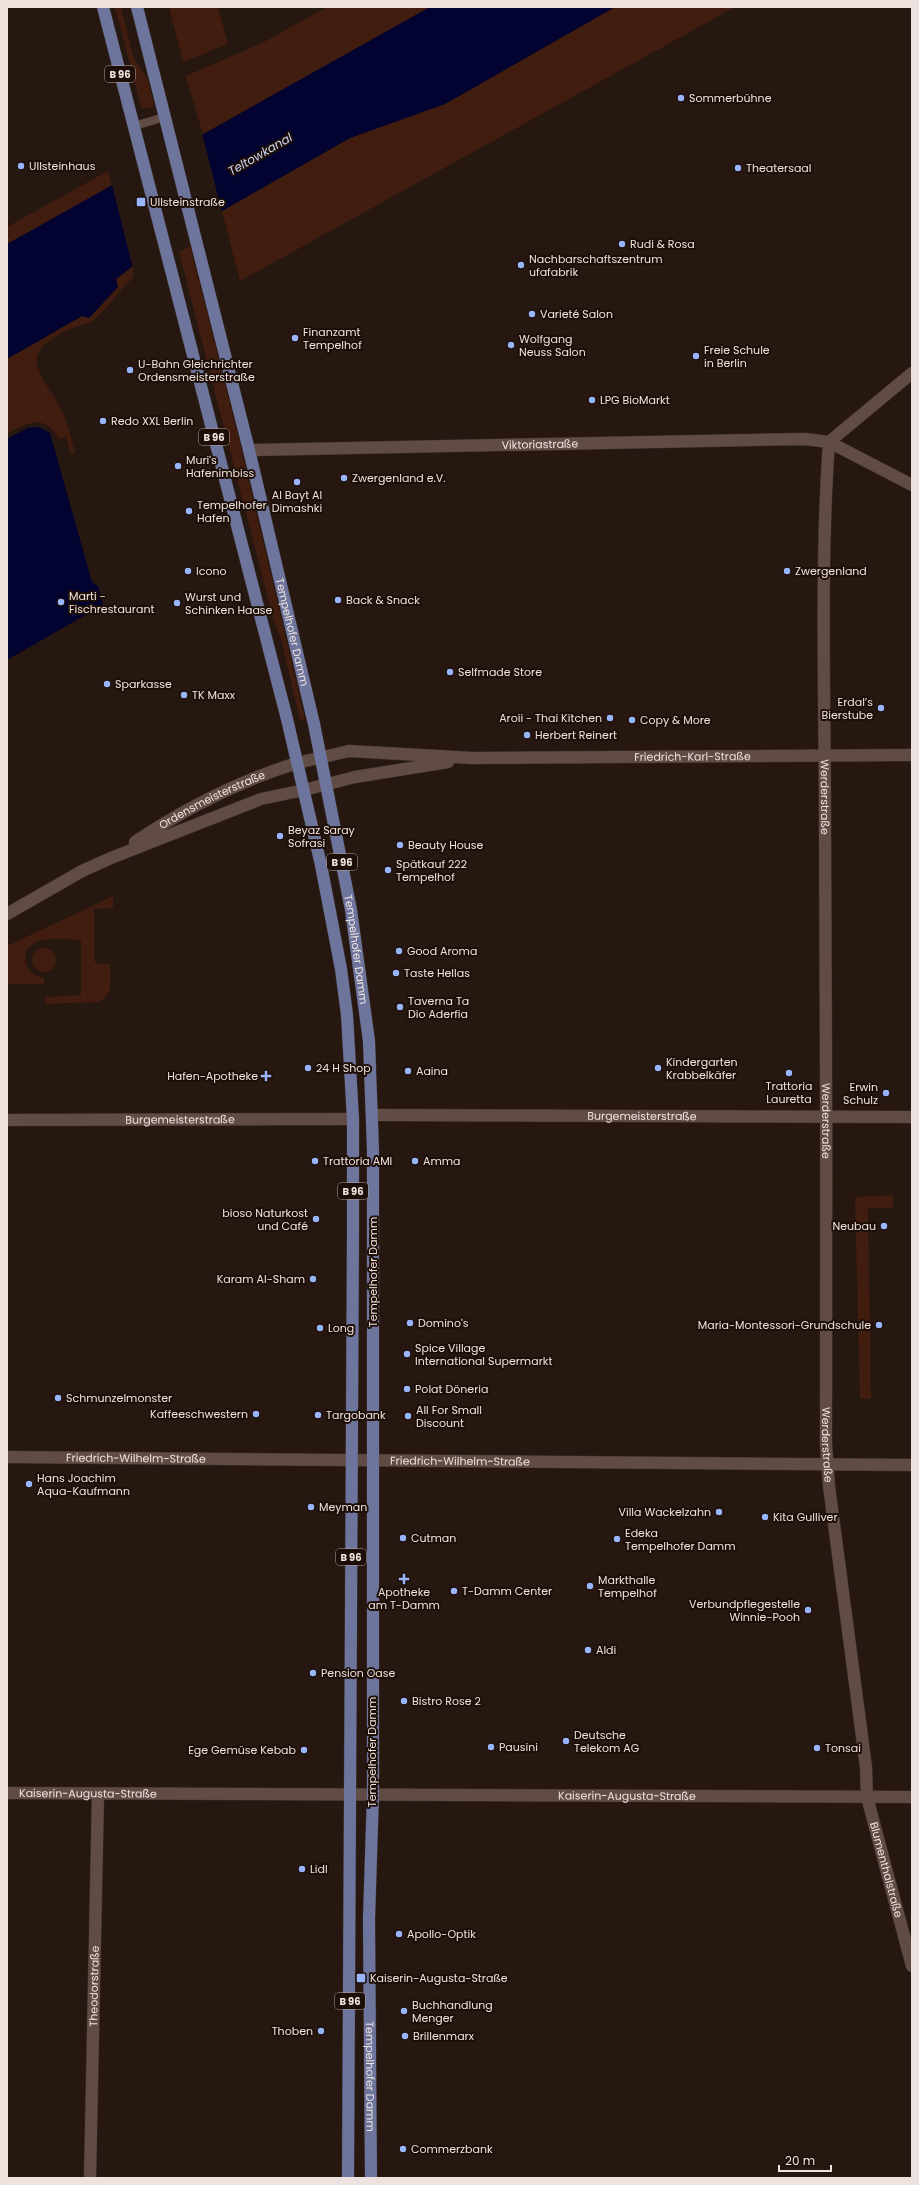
<svg xmlns="http://www.w3.org/2000/svg" width="919" height="2185" viewBox="0 0 919 2185" font-family="Poppins,sans-serif">
	<style>
		.green { fill: #401d0f }
		.water { fill: #020330 }
		.pier { fill: #271711 }
		.lines { fill: none; stroke-linecap: round; stroke-linejoin: round }
		.service-casing { stroke: #3c302d; stroke-width: 9 }
		.minor-casing { stroke: #3c302d; stroke-width: 13 }
		.tertiary-casing { stroke: #3c302d; stroke-width: 13 }
		.secondary-casing { stroke: #3c302d; stroke-width: 13 }
		.primary-casing { stroke: #3c302d; stroke-width: 13 }
		.service { stroke: #604c45; stroke-width: 8 }
		.minor { stroke: #604c45; stroke-width: 12 }
		.tertiary { stroke: #604c45; stroke-width: 12 }
		.secondary { stroke: #604c45; stroke-width: 12 }
		.primary { stroke: #6d759d; stroke-width: 12 }
		.poi-dot { fill: #99b5fd; stroke: #1e0e08; stroke-width: 1.5 }
		.labels { text-anchor: middle; dominant-baseline: central; stroke-width: 4; stroke-linejoin: round; paint-order: stroke }
		.shield { fill: #1e0e08; stroke: #b0a29e; stroke-width: 1 }
		.shield-label { font-size: 10px; font-weight: bold; fill: #eee2de }
		.poi-label { font-size: 11px; fill: #eee2de; stroke: #1e0e08; text-anchor: start }
		.street-label { font-size: 11px; fill: #eee2de; stroke: #1e0e08 }
		.water-label { font-size: 12px; font-style: italic; fill: #cbd9f9; stroke: #1e0e08 }
	</style>
	<rect width="100%" height="100%" fill="#271711"/>
	<g class="green">
		<polygon points="115,7 121,7 134,59 147,78 154,104 152,107 143,109 141,107"/>
		<polygon points="169,7 218,7 228,44 183,62"/>
		<polygon points="327,7 430,7 203,135 186,76 264,42"/>
		<polygon points="615,7 735,7 240,281 222,211 350,138 445,104"/>
		<polygon points="108,171 112,187 7,244 7,227"/>
		<polygon points="190,246 237,431 305,719 300,720 281,639 273,618 179,252"/>
		<path d="M133 266 134 277C119 290 110 306 95 319 88 325 83 324 76 327 61 332 34 345 37 364 40 380 53 393 60 407 67 421 71 437 75 453L71 454 66 437 59 439C45 414 30 422 8 433L7 359 82 316 89 318 118 287 116 279Z"/>
		<path d="M113 896V908L94 909V960L97 964H110V989L106 997 98 1002 45 1004V997L81 995V940C68 940 47 936 35 943 17 952 26 976 44 978V984H7V946Z"/>
		<circle cx="44" cy="960" r="12"/>
		<polygon points="893,1195 893,1208 868,1208 871,1399 860,1398 855,1197"/>
	</g>
	<g class="water">
		<polygon points="430,7 615,7 445,104 350,138 222,211 133,266 116,279 118,287 89,318 82,316 7,359 7,244"/>
		<polygon points="39,427 50,433 92,582 98,586 103,605 7,660 7,439 28,428"/>
	</g>
	<polygon class="pier" points="202,133 222,212 133,269 112,185"/>
	<g class="lines">
		<g class="service-casing">
			<polyline id="service" points="134,126 165,117"/>
		</g>
		<g class="minor-casing">
			<g id="minor">
				<path id="s1" d="M829 442C820 569 825 697 825 824 826 1031 827 1237 826 1444L829 1486 866 1767 867 1797 912 1966"/>
				<polyline points="829,442 912,373"/>
				<path id="s2" d="M249 450 805 439 829 442 912 485"/>
				<path id="s3" d="M373 1115 912 1117"/>
				<path id="s4" d="M7 1120 353 1119"/>
				<path id="s5" d="M7 1457 912 1465"/>
				<path id="s6" d="M7 1793 912 1797"/>
				<path id="s7" d="M90 2178 98 1794"/>
			</g>
		</g>
		<g class="tertiary-casing">
			<g id="tertiary">
				<path id="s8" d="M135 842C186 808 239 781 297 763"/>
				<polyline points="7,914 82,871 111,858 261,799 304,790"/>
			</g>
		</g>
		<g class="secondary-casing">
			<g id="secondary">
				<path id="s9" d="M297 763 349 751 473 758 912 755"/>
				<polyline points="304,790 355,777 448,762"/>
			</g>
		</g>
		<g class="primary-casing">
			<g id="primary">
				<polyline points="103,7 287,719 321,865 341,969 347,1015 353,1119 353,1233 348,2178"/>
				<path id="s10" d="M137 7 249 450 314 724 351 910 369 1041 373 1151V1794L369 1919 371 2178"/>
			</g>
		</g>
		<use href="#service" class="service"/>
		<use href="#minor" class="minor"/>
		<use href="#tertiary" class="tertiary"/>
		<use href="#secondary" class="secondary"/>
		<use href="#primary" class="primary"/>
	</g>
	<g class="poi-dot">
		<circle cx="681" cy="98" r="4"/>
		<circle cx="21" cy="166" r="4"/>
		<circle cx="738" cy="168" r="4"/>
		<rect x="136" y="197" width="10" height="10" rx="2"/>
		<circle cx="622" cy="244" r="4"/>
		<circle cx="521" cy="265" r="4"/>
		<circle cx="532" cy="314" r="4"/>
		<circle cx="295" cy="338" r="4"/>
		<circle cx="511" cy="345" r="4"/>
		<circle cx="696" cy="356" r="4"/>
		<circle cx="130" cy="370" r="4"/>
		<circle cx="592" cy="400" r="4"/>
		<circle cx="103" cy="421" r="4"/>
		<circle cx="178" cy="466" r="4"/>
		<circle cx="344" cy="478" r="4"/>
		<circle cx="297" cy="482" r="4"/>
		<circle cx="189" cy="511" r="4"/>
		<circle cx="188" cy="571" r="4"/>
		<circle cx="787" cy="571" r="4"/>
		<circle cx="338" cy="600" r="4"/>
		<circle cx="61" cy="602" r="4"/>
		<circle cx="177" cy="603" r="4"/>
		<circle cx="450" cy="672" r="4"/>
		<circle cx="107" cy="684" r="4"/>
		<circle cx="184" cy="695" r="4"/>
		<circle cx="881" cy="708" r="4"/>
		<circle cx="610" cy="718" r="4"/>
		<circle cx="632" cy="720" r="4"/>
		<circle cx="527" cy="735" r="4"/>
		<circle cx="280" cy="836" r="4"/>
		<circle cx="400" cy="845" r="4"/>
		<circle cx="388" cy="870" r="4"/>
		<circle cx="399" cy="951" r="4"/>
		<circle cx="396" cy="973" r="4"/>
		<circle cx="400" cy="1007" r="4"/>
		<circle cx="308" cy="1068" r="4"/>
		<circle cx="658" cy="1068" r="4"/>
		<circle cx="408" cy="1071" r="4"/>
		<circle cx="789" cy="1073" r="4"/>
		<path d="M264 1070h4v4h4v4h-4v4h-4v-4h-4v-4h4z"/>
		<circle cx="886" cy="1093" r="4"/>
		<circle cx="315" cy="1161" r="4"/>
		<circle cx="415" cy="1161" r="4"/>
		<circle cx="316" cy="1219" r="4"/>
		<circle cx="884" cy="1226" r="4"/>
		<circle cx="313" cy="1279" r="4"/>
		<circle cx="410" cy="1323" r="4"/>
		<circle cx="879" cy="1325" r="4"/>
		<circle cx="320" cy="1328" r="4"/>
		<circle cx="407" cy="1354" r="4"/>
		<circle cx="407" cy="1389" r="4"/>
		<circle cx="58" cy="1398" r="4"/>
		<circle cx="256" cy="1414" r="4"/>
		<circle cx="318" cy="1415" r="4"/>
		<circle cx="408" cy="1416" r="4"/>
		<circle cx="29" cy="1484" r="4"/>
		<circle cx="311" cy="1507" r="4"/>
		<circle cx="719" cy="1512" r="4"/>
		<circle cx="765" cy="1517" r="4"/>
		<circle cx="403" cy="1538" r="4"/>
		<circle cx="617" cy="1539" r="4"/>
		<path d="M402 1573h4v4h4v4h-4v4h-4v-4h-4v-4h4z"/>
		<circle cx="590" cy="1586" r="4"/>
		<circle cx="454" cy="1591" r="4"/>
		<circle cx="808" cy="1610" r="4"/>
		<circle cx="588" cy="1650" r="4"/>
		<circle cx="313" cy="1673" r="4"/>
		<circle cx="404" cy="1701" r="4"/>
		<circle cx="566" cy="1741" r="4"/>
		<circle cx="491" cy="1747" r="4"/>
		<circle cx="817" cy="1748" r="4"/>
		<circle cx="304" cy="1750" r="4"/>
		<circle cx="302" cy="1869" r="4"/>
		<circle cx="399" cy="1934" r="4"/>
		<rect x="356" y="1973" width="10" height="10" rx="2"/>
		<circle cx="404" cy="2011" r="4"/>
		<circle cx="321" cy="2031" r="4"/>
		<circle cx="405" cy="2036" r="4"/>
		<circle cx="403" cy="2149" r="4"/>
	</g>
	<g class="labels">
		<g class="shield">
			<rect x="105" y="66" width="30" height="16" rx="3"/>
			<rect x="199" y="429" width="30" height="16" rx="3"/>
			<rect x="327" y="854" width="30" height="16" rx="3"/>
			<rect x="338" y="1183" width="30" height="16" rx="3"/>
			<rect x="336" y="1549" width="30" height="16" rx="3"/>
			<rect x="335" y="1993" width="30" height="16" rx="3"/>
		</g>
		<g class="shield-label">
			<text x="120" y="74">B 96</text>
			<text x="214" y="437">B 96</text>
			<text x="342" y="862">B 96</text>
			<text x="353" y="1191">B 96</text>
			<text x="351" y="1557">B 96</text>
			<text x="350" y="2001">B 96</text>
		</g>
		<g class="poi-label">
			<text x="689" y="98">Sommerbühne</text>
			<text x="29" y="166">Ullsteinhaus</text>
			<text x="746" y="168">Theatersaal</text>
			<text x="150" y="202">Ullsteinstraße</text>
			<text x="630" y="244">Rudi &amp; Rosa</text>
			<text x="529" y="259">Nachbarschaftszentrum<tspan x="529" dy="13">ufafabrik</tspan></text>
			<text x="540" y="314">Varieté Salon</text>
			<text x="303" y="332">Finanzamt<tspan x="303" dy="13">Tempelhof</tspan></text>
			<text x="519" y="339">Wolfgang<tspan x="519" dy="13">Neuss Salon</tspan></text>
			<text x="704" y="350">Freie Schule<tspan x="704" dy="13">in Berlin</tspan></text>
			<text x="138" y="364">U-Bahn Gleichrichter<tspan x="138" dy="13">Ordensmeisterstraße</tspan></text>
			<text x="600" y="400">LPG BioMarkt</text>
			<text x="111" y="421">Redo XXL Berlin</text>
			<text x="186" y="460">Muri's<tspan x="186" dy="13">Hafenimbiss</tspan></text>
			<text x="352" y="478">Zwergenland e.V.</text>
			<text x="297" y="495" text-anchor="middle">Al Bayt Al<tspan x="297" dy="13">Dimashki</tspan></text>
			<text x="197" y="505">Tempelhofer<tspan x="197" dy="13">Hafen</tspan></text>
			<text x="196" y="571">Icono</text>
			<text x="795" y="571">Zwergenland</text>
			<text x="69" y="596">Marti -<tspan x="69" dy="13">Fischrestaurant</tspan></text>
			<text x="185" y="597">Wurst und<tspan x="185" dy="13">Schinken Haase</tspan></text>
			<text x="346" y="600">Back &amp; Snack</text>
			<text x="458" y="672">Selfmade Store</text>
			<text x="115" y="684">Sparkasse</text>
			<text x="192" y="695">TK Maxx</text>
			<text x="873" y="702" text-anchor="end">Erdal’s<tspan x="873" dy="13">Bierstube</tspan></text>
			<text x="602" y="718" text-anchor="end">Aroii - Thai Kitchen</text>
			<text x="640" y="720">Copy &amp; More</text>
			<text x="535" y="735">Herbert Reinert</text>
			<text x="288" y="830">Beyaz Saray<tspan x="288" dy="13">Sofrasi</tspan></text>
			<text x="408" y="845">Beauty House</text>
			<text x="396" y="864">Spätkauf 222<tspan x="396" dy="13">Tempelhof</tspan></text>
			<text x="407" y="951">Good Aroma</text>
			<text x="404" y="973">Taste Hellas</text>
			<text x="408" y="1001">Taverna Ta<tspan x="408" dy="13">Dio Aderfia</tspan></text>
			<text x="666" y="1062">Kindergarten<tspan x="666" dy="13">Krabbelkäfer</tspan></text>
			<text x="316" y="1068">24 H Shop</text>
			<text x="416" y="1071">Aaina</text>
			<text x="258" y="1076" text-anchor="end">Hafen-Apotheke</text>
			<text x="789" y="1086" text-anchor="middle">Trattoria<tspan x="789" dy="13">Lauretta</tspan></text>
			<text x="878" y="1087" text-anchor="end">Erwin<tspan x="878" dy="13">Schulz</tspan></text>
			<text x="323" y="1161">Trattoria AMI</text>
			<text x="423" y="1161">Amma</text>
			<text x="308" y="1213" text-anchor="end">bioso Naturkost<tspan x="308" dy="13">und Café</tspan></text>
			<text x="876" y="1226" text-anchor="end">Neubau</text>
			<text x="305" y="1279" text-anchor="end">Karam Al-Sham</text>
			<text x="418" y="1323">Domino's</text>
			<text x="871" y="1325" text-anchor="end">Maria-Montessori-Grundschule</text>
			<text x="328" y="1328">Long</text>
			<text x="415" y="1348">Spice Village<tspan x="415" dy="13">International Supermarkt</tspan></text>
			<text x="415" y="1389">Polat Döneria</text>
			<text x="66" y="1398">Schmunzelmonster</text>
			<text x="416" y="1410">All For Small<tspan x="416" dy="13">Discount</tspan></text>
			<text x="248" y="1414" text-anchor="end">Kaffeeschwestern</text>
			<text x="326" y="1415">Targobank</text>
			<text x="37" y="1478">Hans Joachim<tspan x="37" dy="13">Aqua-Kaufmann</tspan></text>
			<text x="319" y="1507">Meyman</text>
			<text x="711" y="1512" text-anchor="end">Villa Wackelzahn</text>
			<text x="773" y="1517">Kita Gulliver</text>
			<text x="625" y="1533">Edeka<tspan x="625" dy="13">Tempelhofer Damm</tspan></text>
			<text x="411" y="1538">Cutman</text>
			<text x="598" y="1580">Markthalle<tspan x="598" dy="13">Tempelhof</tspan></text>
			<text x="462" y="1591">T-Damm Center</text>
			<text x="404" y="1592" text-anchor="middle">Apotheke<tspan x="404" dy="13">am T-Damm</tspan></text>
			<text x="800" y="1604" text-anchor="end">Verbundpflegestelle<tspan x="800" dy="13">Winnie-Pooh</tspan></text>
			<text x="596" y="1650">Aldi</text>
			<text x="321" y="1673">Pension Oase</text>
			<text x="412" y="1701">Bistro Rose 2</text>
			<text x="574" y="1735">Deutsche<tspan x="574" dy="13">Telekom AG</tspan></text>
			<text x="499" y="1747">Pausini</text>
			<text x="825" y="1748">Tonsai</text>
			<text x="296" y="1750" text-anchor="end">Ege Gemüse Kebab</text>
			<text x="310" y="1869">Lidl</text>
			<text x="407" y="1934">Apollo-Optik</text>
			<text x="370" y="1978">Kaiserin-Augusta-Straße</text>
			<text x="412" y="2005">Buchhandlung<tspan x="412" dy="13">Menger</tspan></text>
			<text x="313" y="2031" text-anchor="end">Thoben</text>
			<text x="413" y="2036">Brillenmarx</text>
			<text x="411" y="2149">Commerzbank</text>
		</g>
		<g class="street-label">
			<text stroke="none"><textPath href="#s2" startOffset="291">Viktoriastraße</textPath></text>
			<text stroke="none"><textPath href="#s10" startOffset="644">Tempelhofer Damm</textPath></text>
			<text stroke="none"><textPath href="#s9" startOffset="397">Friedrich-Karl-Straße</textPath></text>
			<text stroke="none"><textPath href="#s1" startOffset="355">Werderstraße</textPath></text>
			<text stroke="none"><textPath href="#s8" startOffset="88">Ordensmeisterstraße</textPath></text>
			<text stroke="none"><textPath href="#s10" startOffset="968">Tempelhofer Damm</textPath></text>
			<text stroke="none"><textPath href="#s3" startOffset="269">Burgemeisterstraße</textPath></text>
			<text stroke="none"><textPath href="#s4" startOffset="173">Burgemeisterstraße</textPath></text>
			<text stroke="none"><textPath href="#s1" startOffset="679">Werderstraße</textPath></text>
			<text transform="translate(373 1272) rotate(-90)">Tempelhofer Damm</text>
			<text stroke="none"><textPath href="#s1" startOffset="1003">Werderstraße</textPath></text>
			<text stroke="none"><textPath href="#s5" startOffset="129">Friedrich-Wilhelm-Straße</textPath></text>
			<text stroke="none"><textPath href="#s5" startOffset="453">Friedrich-Wilhelm-Straße</textPath></text>
			<text transform="translate(372 1752) rotate(-90)">Tempelhofer Damm</text>
			<text stroke="none"><textPath href="#s6" startOffset="81">Kaiserin-Augusta-Straße</textPath></text>
			<text stroke="none"><textPath href="#s6" startOffset="620">Kaiserin-Augusta-Straße</textPath></text>
			<text stroke="none"><textPath href="#s1" startOffset="1433">Blumenthalstraße</textPath></text>
			<text stroke="none"><textPath href="#s7" startOffset="192">Theodorstraße</textPath></text>
			<text stroke="none"><textPath href="#s10" startOffset="2096">Tempelhofer Damm</textPath></text>
		</g>
		<g class="water-label">
			<text transform="translate(260 154) rotate(-30)">Teltowkanal</text>
		</g>
	</g>
	<rect width="919" height="2185" fill="none" stroke="#eee2de" stroke-width="16"/>
	<path d="M779 2165v6h52v-6" fill="none" stroke="#eee2de" stroke-width="2"/>
	<text x="785" y="2165" font-size="12" fill="#eee2de" stroke="#1e0e08" stroke-width="3" paint-order="stroke">20 m</text>
</svg>
